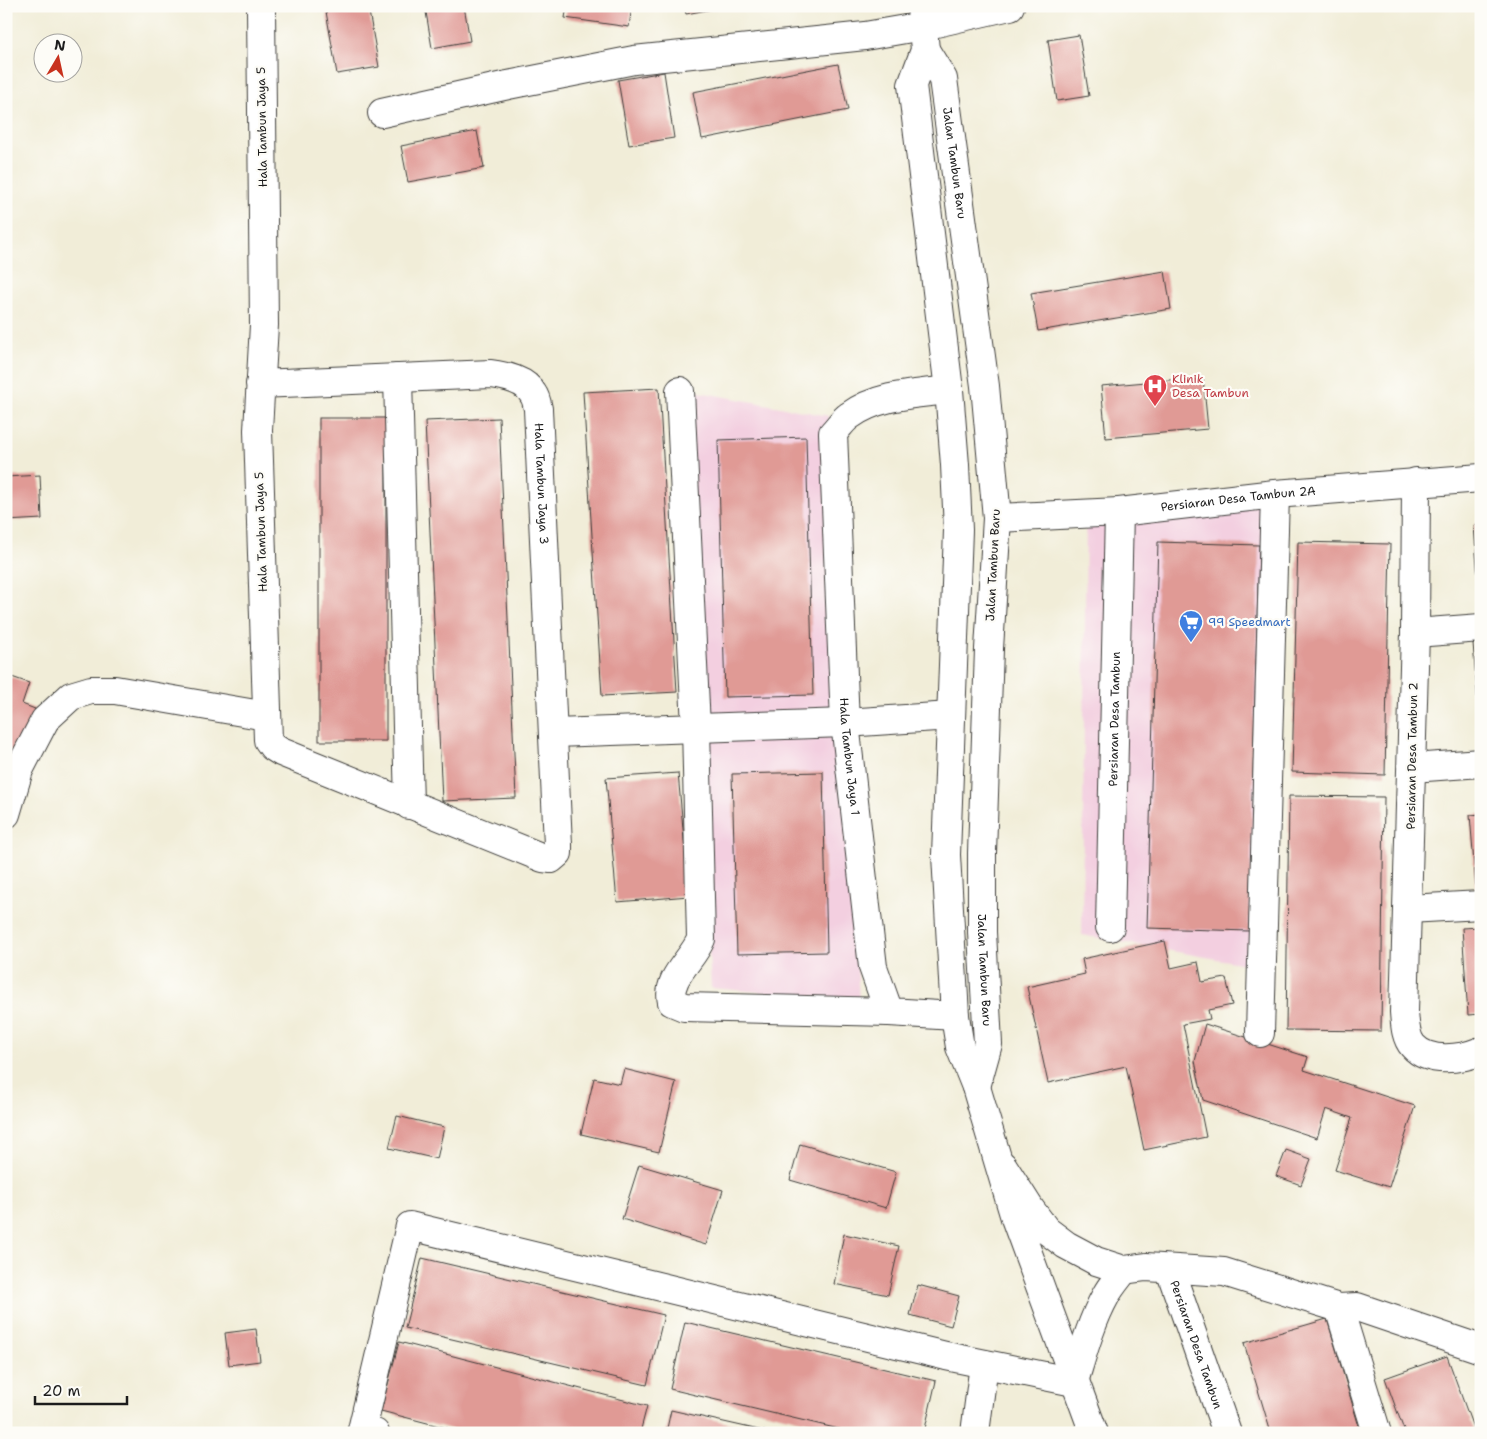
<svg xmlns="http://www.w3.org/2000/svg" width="1487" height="1439" viewBox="0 0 1487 1439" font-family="'Shantell Sans',sans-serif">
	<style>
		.built { fill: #f3cfe0 }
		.building { fill: #e09a95 }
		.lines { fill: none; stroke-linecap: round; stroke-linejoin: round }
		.minor-casing { stroke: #3c3b38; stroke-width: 30 }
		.major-casing { stroke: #3c3b38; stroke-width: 30 }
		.minor { stroke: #fff; stroke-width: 28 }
		.major { stroke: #fff; stroke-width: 28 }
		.labels { text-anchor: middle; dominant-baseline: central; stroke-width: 4.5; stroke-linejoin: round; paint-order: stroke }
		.street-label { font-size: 12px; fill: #1c1c1c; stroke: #fdfcf7 }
		.health-label { font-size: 12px; fill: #be3a42; stroke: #fdfcf7; text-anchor: start }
		.shop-label { font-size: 12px; fill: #366cbe; stroke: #fdfcf7; text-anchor: start }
	</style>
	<rect width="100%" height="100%" fill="#fdfcf7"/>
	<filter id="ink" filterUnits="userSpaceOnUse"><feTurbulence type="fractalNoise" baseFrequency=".02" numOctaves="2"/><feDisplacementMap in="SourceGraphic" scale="10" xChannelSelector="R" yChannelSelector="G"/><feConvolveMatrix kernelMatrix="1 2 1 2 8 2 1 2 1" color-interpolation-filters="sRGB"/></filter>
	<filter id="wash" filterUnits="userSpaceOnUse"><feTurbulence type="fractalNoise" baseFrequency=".0096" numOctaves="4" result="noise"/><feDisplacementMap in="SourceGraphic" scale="20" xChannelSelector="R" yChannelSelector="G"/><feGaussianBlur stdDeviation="1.12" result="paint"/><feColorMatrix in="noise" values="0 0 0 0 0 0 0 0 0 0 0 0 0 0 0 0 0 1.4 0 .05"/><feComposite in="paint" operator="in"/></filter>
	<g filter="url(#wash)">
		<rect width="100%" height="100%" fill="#f1edd8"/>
		<g class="built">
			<polygon points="677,388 829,416 859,1000 711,988"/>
			<polygon points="1276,489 1256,966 1082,935 1086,506"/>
		</g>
		<g id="blocks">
			<g class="building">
				<polygon points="325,6 368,6 379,67 337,74"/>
				<polygon points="425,6 464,6 470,41 432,48"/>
				<polygon points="567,6 632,6 629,27 565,18"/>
				<polygon points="684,6 723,6 723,7 686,14"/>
				<polygon points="1079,35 1089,96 1057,101 1048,40"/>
				<polygon points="838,64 848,110 702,139 693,92"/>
				<polygon points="664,72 674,138 629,145 618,80"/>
				<polygon points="477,131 484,168 408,182 401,146"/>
				<polygon points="1165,271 1171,309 1038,331 1031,293"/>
				<polygon points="1203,377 1208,429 1106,438 1101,386"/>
				<polygon points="659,388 677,692 602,696 583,392"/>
				<rect x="319" y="418" width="67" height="323"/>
				<polygon points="499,418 516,798 442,801 425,421"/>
				<polygon points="806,437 813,695 725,697 718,440"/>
				<polygon points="40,475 42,519 6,521 6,477"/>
				<polygon points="1474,525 1481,525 1481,595 1479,595"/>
				<polygon points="1158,542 1259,545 1249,931 1147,928"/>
				<polygon points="1298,542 1390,544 1385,775 1292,772"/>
				<polygon points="1473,643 1481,643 1481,721 1479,721"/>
				<polygon points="6,675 29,683 22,704 35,709 19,753 6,748"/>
				<polygon points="823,772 827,952 737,954 732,774"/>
				<polygon points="678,773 689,896 617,902 606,778"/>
				<polygon points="1289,796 1384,797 1381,1031 1286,1030"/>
				<polygon points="1481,814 1481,889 1476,889 1470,815"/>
				<polygon points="1481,927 1481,1014 1468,1015 1462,928"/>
				<polygon points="1165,941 1171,968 1198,962 1202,982 1226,978 1232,1005 1208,1010 1210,1019 1183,1024 1206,1137 1144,1150 1126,1066 1048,1083 1027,987 1085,974 1082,959"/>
				<polygon points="1205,1024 1308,1057 1304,1070 1415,1106 1389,1187 1335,1170 1352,1118 1326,1109 1317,1138 1203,1100 1195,1061"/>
				<polygon points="624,1069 676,1082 659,1152 581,1134 594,1078 620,1084"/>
				<polygon points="397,1116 444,1127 437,1159 389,1148"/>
				<polygon points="800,1144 896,1172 886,1208 790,1180"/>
				<polygon points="1286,1150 1311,1159 1301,1185 1276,1176"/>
				<polygon points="639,1165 723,1190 706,1245 622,1219"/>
				<polygon points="844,1234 899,1246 888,1295 834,1284"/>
				<polygon points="422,1258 664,1315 647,1385 405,1328"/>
				<polygon points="918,1285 959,1296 951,1326 910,1315"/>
				<polygon points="1327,1319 1361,1433 1271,1433 1244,1343"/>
				<polygon points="685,1322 936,1381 924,1433 856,1433 670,1389"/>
				<polygon points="256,1329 260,1361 229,1365 225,1333"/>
				<polygon points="399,1342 647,1406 640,1433 466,1433 381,1411"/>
				<polygon points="1447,1356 1475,1433 1405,1433 1385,1378"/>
				<polygon points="671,1410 768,1432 768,1433 666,1433"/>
			</g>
		</g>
	</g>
	<g filter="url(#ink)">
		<use href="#blocks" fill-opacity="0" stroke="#3c3b38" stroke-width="1"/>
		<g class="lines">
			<g class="minor-casing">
				<g id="minor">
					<polyline points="382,113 508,85 634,60 865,36 923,26 1010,6"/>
					<polyline points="398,378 409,805"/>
					<path id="s1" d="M260 384 491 374C505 376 526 380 533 394 536 398 537 404 538 409L558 845V853L551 859 543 858 281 752 273 747 268 740 258 430 264 325 261 6"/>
					<path id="s2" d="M949 390C915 394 877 395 849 416 843 420 838 428 833 433L845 723 873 967 889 1012 955 1016"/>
					<path d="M680 391 696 727 701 939C693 960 666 977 672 1002L684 1007 889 1012"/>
					<path d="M1416 482 1415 633 1404 1012C1405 1023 1405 1037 1413 1046 1429 1064 1461 1059 1481 1051"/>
					<path id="s3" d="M997 518 1119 512 1275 494 1481 478"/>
					<polyline points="1415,633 1481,628"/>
					<polyline points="554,733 845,723 951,716"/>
					<polyline points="1412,768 1481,763"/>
					<polyline points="6,814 19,770 45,720 71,696 91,690 115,690 266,716"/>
					<polyline points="1408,909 1481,905"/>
					<path id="s4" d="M1110 927 1119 512"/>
					<polyline points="1260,1033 1275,494"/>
					<polyline points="1003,1166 1031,1210 1046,1230 1066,1245 1096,1261 1124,1270 1146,1267 1224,1272 1339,1308 1357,1307 1481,1349"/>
					<path id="s5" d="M1170 1270 1227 1433"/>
					<polyline points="1339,1308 1377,1433"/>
					<path d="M375 1433 362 1430 410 1226 946 1356 1074 1382C1083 1352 1091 1322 1106 1295 1111 1286 1118 1278 1124 1270"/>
					<polyline points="975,1433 984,1364"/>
				</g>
			</g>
			<g class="major-casing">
				<g id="major">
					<polyline points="921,6 925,50 912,85 949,390 955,465 958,530 946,855 955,1016 960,1047 976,1087 1015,1218 1094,1433"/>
					<path id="s6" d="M925 50 943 79 985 386 997 518 989 649 982 853V932L988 1044 976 1087"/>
				</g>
			</g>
			<use href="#minor" class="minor"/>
			<use href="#major" class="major"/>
		</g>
	</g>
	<defs>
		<g id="hospital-pin" transform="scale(1.25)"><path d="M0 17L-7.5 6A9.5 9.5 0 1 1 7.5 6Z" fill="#e0444e" stroke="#fdfcf7"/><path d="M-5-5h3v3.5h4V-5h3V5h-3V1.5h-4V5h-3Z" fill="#fff"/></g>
		<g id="supermarket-pin" transform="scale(1.25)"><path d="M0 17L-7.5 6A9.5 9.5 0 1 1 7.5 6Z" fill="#3f7fe0" stroke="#fdfcf7"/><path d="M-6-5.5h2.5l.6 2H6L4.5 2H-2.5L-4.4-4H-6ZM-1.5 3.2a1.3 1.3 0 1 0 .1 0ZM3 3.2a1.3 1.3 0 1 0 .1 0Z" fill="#fff"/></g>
	</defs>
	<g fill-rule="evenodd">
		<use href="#hospital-pin" x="1155" y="386"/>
		<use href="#supermarket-pin" x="1191" y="622"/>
	</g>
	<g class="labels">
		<g class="street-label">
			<text transform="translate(262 127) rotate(-91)">Hala Tambun Jaya 5</text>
			<text stroke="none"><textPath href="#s6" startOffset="119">Jalan Tambun Baru</textPath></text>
			<text stroke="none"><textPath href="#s1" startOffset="370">Hala Tambun Jaya 3</textPath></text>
			<text stroke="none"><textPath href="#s3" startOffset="242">Persiaran Desa Tambun 2A</textPath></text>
			<text transform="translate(261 532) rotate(-92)">Hala Tambun Jaya 5</text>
			<text transform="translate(993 565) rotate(-87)">Jalan Tambun Baru</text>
			<text stroke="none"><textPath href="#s4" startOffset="208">Persiaran Desa Tambun</textPath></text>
			<text transform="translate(1412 756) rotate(-89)">Persiaran Desa Tambun 2</text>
			<text stroke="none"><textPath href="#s2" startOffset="452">Hala Tambun Jaya 1</textPath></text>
			<text stroke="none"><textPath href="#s6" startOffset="929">Jalan Tambun Baru</textPath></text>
			<text stroke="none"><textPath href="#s5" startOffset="79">Persiaran Desa Tambun</textPath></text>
		</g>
		<g class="health-label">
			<text x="1172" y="379">Klinik<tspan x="1172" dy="14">Desa Tambun</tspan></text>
		</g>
		<g class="shop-label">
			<text x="1208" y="622">99 Speedmart</text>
		</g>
	</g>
	<rect width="1487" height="1439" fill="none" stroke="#fdfcf7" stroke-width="25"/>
	<g transform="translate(58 58) rotate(9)"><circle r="24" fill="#fdfcf7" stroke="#a3a29f"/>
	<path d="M0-4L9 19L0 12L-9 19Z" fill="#c8321e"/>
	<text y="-8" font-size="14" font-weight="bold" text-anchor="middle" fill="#1c1c1c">N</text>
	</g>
	<path d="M35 1396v8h92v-8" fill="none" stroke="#1c1c1c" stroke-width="2.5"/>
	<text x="42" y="1396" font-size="15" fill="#1c1c1c" stroke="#fdfcf7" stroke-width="4" paint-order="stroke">20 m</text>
</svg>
